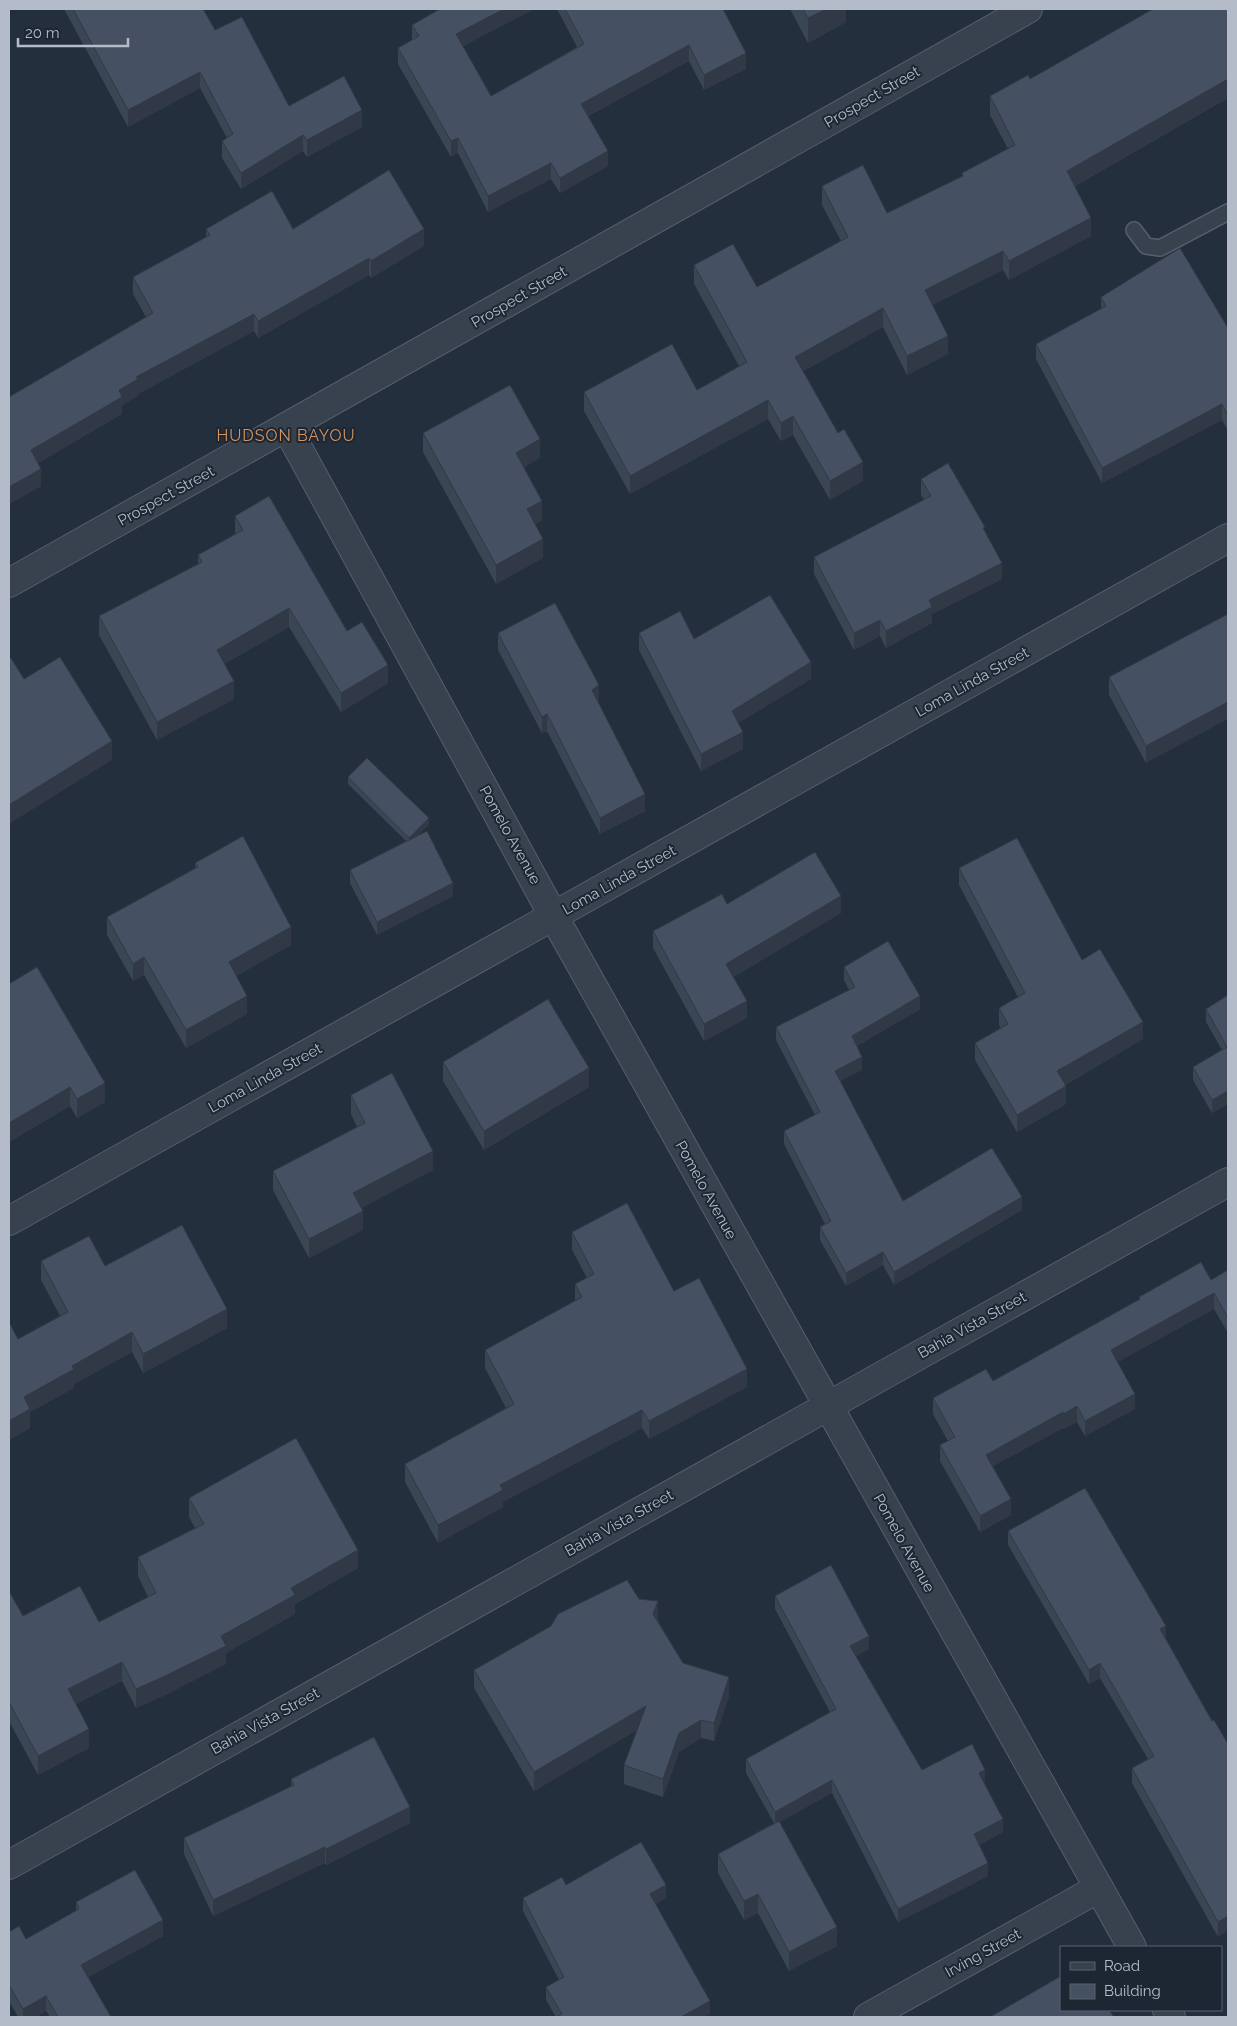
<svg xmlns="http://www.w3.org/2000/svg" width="1237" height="2026" viewBox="0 0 1237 2026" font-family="Raleway,sans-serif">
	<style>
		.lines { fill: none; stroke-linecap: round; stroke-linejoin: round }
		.service-casing { stroke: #565f6c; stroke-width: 18 }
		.minor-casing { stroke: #565f6c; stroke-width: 30 }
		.tertiary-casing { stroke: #565f6c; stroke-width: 30 }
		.service { stroke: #38414e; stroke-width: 15 }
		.minor { stroke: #38414e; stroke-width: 28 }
		.tertiary { stroke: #38414e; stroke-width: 28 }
		.wall { fill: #3b4654 }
		.shaded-wall { fill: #303945 }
		.building { fill: #455162; stroke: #303945 }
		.labels { text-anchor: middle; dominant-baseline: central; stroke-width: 4; stroke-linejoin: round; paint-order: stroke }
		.street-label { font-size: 15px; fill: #b4bcc9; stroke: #1d2633 }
		.neighbourhood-label { font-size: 16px; letter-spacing: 1px; fill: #d59563; stroke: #1d2633 }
	</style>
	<rect width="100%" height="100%" fill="#242f3e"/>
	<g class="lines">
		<g class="service-casing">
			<polyline id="service" points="1134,230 1146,246 1160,248 1228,212"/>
		</g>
		<g class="minor-casing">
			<g id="minor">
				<polyline points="287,428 554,917 1132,1947"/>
				<polyline points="9,583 1028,9"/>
				<polyline points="9,1221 1228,538"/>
				<polyline points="1167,2010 1171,2017"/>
				<polyline points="868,2017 1099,1888"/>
			</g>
		</g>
		<g class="tertiary-casing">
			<polyline id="tertiary" points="9,1865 1228,1182"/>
		</g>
		<use href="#service" class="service"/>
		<use href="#minor" class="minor"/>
		<use href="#tertiary" class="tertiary"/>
	</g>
	<g class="wall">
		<polygon points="64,9 203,9 215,30 289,106 362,127 307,157 303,151 241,189 222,158 222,141 227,138 200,88 128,127"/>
		<polygon points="440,9 534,9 463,46 491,96 577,47 557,9 723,9 746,69 704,90 689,61 588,116 608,166 560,193 551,179 488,212 458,153 451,157 398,64 398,48 412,40 412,25"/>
		<polygon points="790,9 846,9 846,22 808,43"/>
		<polygon points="1228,9 1228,98 1075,186 1091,236 1009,280 1003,270 932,305 948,354 907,375 883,327 803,371 863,481 830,500 793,435 781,441 768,419 630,494 584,411 584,392 697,390 739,366 694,284 694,265 757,287 841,241 822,205 822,186 887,213 962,176 962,173 1008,149 990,115 990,96 1030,79"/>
		<polygon points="206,229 293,229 424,246 371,278 369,275 258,338 254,331 138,394 138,396 122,405 122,414 38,463 41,486 9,504 9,397 146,317 133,294 133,277 206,237"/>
		<polygon points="1101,297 1228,328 1228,431 1222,420 1102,483 1036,359 1036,344 1101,309"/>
		<polygon points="423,433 540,458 524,467 542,520 535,524 543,558 496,584 423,452"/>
		<polygon points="921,479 985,531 1002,579 932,614 932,623 886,648 880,636 854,650 814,574 814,557 924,500 921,495"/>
		<polygon points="235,516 347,631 388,683 341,712 289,627 224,664 234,699 157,740 99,635 99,616 198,564 198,555 235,534"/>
		<polygon points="1228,614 1146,763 1109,695 1109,677"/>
		<polygon points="498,633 599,702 598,703 645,811 600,834 547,731 542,733 498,650"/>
		<polygon points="639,633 694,639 811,679 738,723 743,749 701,771 639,650"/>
		<polygon points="348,777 429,825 419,834 453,896 377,935 350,883 350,870 406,841 348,784"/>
		<polygon points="195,863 291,945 236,976 247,1014 186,1048 144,975 133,981 107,935 107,917 195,868"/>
		<polygon points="959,868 1082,960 1143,1039 1065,1085 1066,1104 1017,1132 975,1060 975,1043 1001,1029 999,1025 999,1008 1018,997 959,885"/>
		<polygon points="727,904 841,913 733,977 747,1018 704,1041 653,948 653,931"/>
		<polygon points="844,967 920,1009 857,1046 862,1070 840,1081 903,1201 1022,1210 894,1285 883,1265 846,1286 820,1240 820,1227 825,1224 784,1144 784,1131 815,1115 776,1040 776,1027 849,990 844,980"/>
		<polygon points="9,984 105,1102 77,1118 70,1106 9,1142"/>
		<polygon points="1228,995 1228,1104 1212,1113 1193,1080 1193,1067 1222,1050 1206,1022 1206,1009"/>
		<polygon points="443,1062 589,1087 484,1150 443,1081"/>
		<polygon points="351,1095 433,1170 361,1208 363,1230 309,1258 273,1190 273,1171 357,1127 351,1114"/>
		<polygon points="572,1232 674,1291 747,1387 649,1439 642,1428 503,1502 503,1507 438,1543 405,1482 405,1464 506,1408 485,1368 485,1350 575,1301 575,1284 587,1278 572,1250"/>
		<polygon points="41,1261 105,1266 227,1328 143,1373 132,1352 74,1384 74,1388 30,1412 30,1428 9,1440 9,1322 18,1339 60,1316 41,1280"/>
		<polygon points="1228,1270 1228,1333 1214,1309 1117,1362 1135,1409 1085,1436 1077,1422 1063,1429 1063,1428 993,1466 1011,1515 980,1532 940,1461 940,1445 948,1441 933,1414 933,1398 993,1381 1139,1300 1139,1297 1211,1280"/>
		<polygon points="189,1498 358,1568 295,1604 295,1614 226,1653 226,1664 163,1696 136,1708 122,1681 76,1704 89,1748 38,1775 9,1721 9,1591 23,1616 99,1622 148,1597 138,1576 138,1557 195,1528 189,1517"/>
		<polygon points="1008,1531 1166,1639 1212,1721 1228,1744 1218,1937 1132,1783 1132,1768 1148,1759 1100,1678 1089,1684 1008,1545"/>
		<polygon points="775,1596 869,1649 856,1656 922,1770 985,1783 1003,1832 979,1845 988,1876 898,1922 832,1793 779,1822 837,1946 789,1971 758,1913 744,1920 718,1873 718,1854 774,1823 746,1773 746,1759 830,1712 775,1609"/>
		<polygon points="639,1599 658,1619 658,1621 683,1663 729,1696 714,1741 701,1738 679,1752 663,1797 624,1784 624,1765 637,1730 534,1791 474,1688 474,1670"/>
		<polygon points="291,1779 410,1823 326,1865 325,1863 213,1916 184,1854 184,1838 291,1786"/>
		<polygon points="566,1885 666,1898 656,1904 710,2014 556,2017 546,2000 546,1987 559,1980 523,1911 523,1898"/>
		<polygon points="76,1902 163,1936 88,1977 111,2017 50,2017 46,2011 36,2017 18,2017 9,2001 9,1932 26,1939 76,1911"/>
	</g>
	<g class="shaded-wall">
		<polygon points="504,9 534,9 456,50 456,34"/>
		<polygon points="826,9 846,9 846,22 808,43 808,18"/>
		<polygon points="689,45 689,61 581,119 581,104"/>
		<polygon points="746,53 746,69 704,90 704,75"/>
		<polygon points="200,72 200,88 128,127 128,110"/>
		<polygon points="1228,79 1228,98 1067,190 1067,171"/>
		<polygon points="362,110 362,127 307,157 307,140"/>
		<polygon points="303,135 303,151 241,189 241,173"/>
		<polygon points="458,138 458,153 451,157 451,141"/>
		<polygon points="608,151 608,166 560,193 560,178"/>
		<polygon points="551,163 551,179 488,212 488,196"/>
		<polygon points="1091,218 1091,236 1009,280 1009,261"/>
		<polygon points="424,229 424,246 371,278 371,261"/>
		<polygon points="1003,251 1003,270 925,309 925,290"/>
		<polygon points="369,258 369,275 258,338 258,321"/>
		<polygon points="883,308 883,327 795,376 795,357"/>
		<polygon points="254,314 254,331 138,394 138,396 122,405 122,414 31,467 31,450 119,390 136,377"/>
		<polygon points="948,336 948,354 907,375 907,356"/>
		<polygon points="768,400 768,419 630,494 630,476"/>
		<polygon points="1222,404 1222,420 1102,483 1102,468"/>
		<polygon points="793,416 793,435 781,441 781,423"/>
		<polygon points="540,439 540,458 516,472 516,453"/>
		<polygon points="863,462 863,481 830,500 830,481"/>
		<polygon points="41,469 41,486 9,504 9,487"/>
		<polygon points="542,501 542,520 527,529 527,509"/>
		<polygon points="543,539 543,558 496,584 496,565"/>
		<polygon points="1002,563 1002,579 932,614 932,623 886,648 886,631 929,600"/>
		<polygon points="289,608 289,627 217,668 217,650"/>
		<polygon points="880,620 880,636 854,650 854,633"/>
		<polygon points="811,662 811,679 732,727 732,711"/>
		<polygon points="388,665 388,683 341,712 341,693"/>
		<polygon points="234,681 234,699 157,740 157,722"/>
		<polygon points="599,685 599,702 592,706 592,690"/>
		<polygon points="1228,702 1228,719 1146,763 1146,746"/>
		<polygon points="547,714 547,731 542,733 542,717"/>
		<polygon points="743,732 743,749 701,771 701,754"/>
		<polygon points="112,741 112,760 9,824 9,805"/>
		<polygon points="645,794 645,811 600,834 600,818"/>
		<polygon points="429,818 429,825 409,844 409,838"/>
		<polygon points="453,883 453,896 377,935 377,922"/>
		<polygon points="841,896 841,913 726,981 726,964"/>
		<polygon points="291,927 291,945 229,980 229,962"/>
		<polygon points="144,957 144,975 133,981 133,964"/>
		<polygon points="247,996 247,1014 186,1048 186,1030"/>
		<polygon points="920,996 920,1009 852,1049 852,1036"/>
		<polygon points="747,1001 747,1018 704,1041 704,1024"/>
		<polygon points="1143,1022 1143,1039 1057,1089 1057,1071"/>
		<polygon points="862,1057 862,1070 835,1084 835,1071"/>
		<polygon points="589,1068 589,1087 484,1150 484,1131"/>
		<polygon points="105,1083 105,1102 77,1118 77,1099"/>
		<polygon points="1066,1086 1066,1104 1017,1132 1017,1115"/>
		<polygon points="70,1087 70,1106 9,1142 9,1123"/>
		<polygon points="1228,1091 1228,1104 1212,1113 1212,1100"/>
		<polygon points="433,1151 433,1170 353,1212 353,1193"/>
		<polygon points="1022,1197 1022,1210 894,1285 894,1272"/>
		<polygon points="363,1211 363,1230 309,1258 309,1239"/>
		<polygon points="883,1252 883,1265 846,1286 846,1273"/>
		<polygon points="1214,1293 1214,1309 1111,1366 1111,1350"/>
		<polygon points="227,1309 227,1328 143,1373 143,1354"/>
		<polygon points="132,1332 132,1352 74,1384 74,1388 30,1412 30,1428 9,1440 9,1421 24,1397 72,1366"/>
		<polygon points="747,1369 747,1387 649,1439 649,1421"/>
		<polygon points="1135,1394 1135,1409 1085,1436 1085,1421"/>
		<polygon points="1077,1406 1077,1422 1063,1429 1063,1414"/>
		<polygon points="642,1410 642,1428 503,1502 503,1507 438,1543 438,1525 500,1485"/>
		<polygon points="1063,1412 1063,1428 986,1470 986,1455"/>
		<polygon points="1011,1499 1011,1515 980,1532 980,1516"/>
		<polygon points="358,1550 358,1568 295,1604 295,1614 226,1653 226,1664 163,1696 136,1708 136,1689 221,1636 291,1588"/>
		<polygon points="658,1601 658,1619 653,1632 653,1614"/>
		<polygon points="1166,1626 1166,1641 1160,1629"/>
		<polygon points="869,1636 869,1649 850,1659 850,1646"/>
		<polygon points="122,1662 122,1681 68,1708 68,1689"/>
		<polygon points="1100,1663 1100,1678 1089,1684 1089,1670"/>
		<polygon points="729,1677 729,1696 714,1741 714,1723"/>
		<polygon points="646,1706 646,1725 534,1791 534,1772"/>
		<polygon points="701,1720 701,1738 679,1752 663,1797 663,1779 679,1733"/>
		<polygon points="89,1729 89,1748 38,1775 38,1756"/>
		<polygon points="985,1770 985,1783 979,1773"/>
		<polygon points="832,1780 832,1793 775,1825 775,1812"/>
		<polygon points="410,1807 410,1823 326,1865 326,1849"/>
		<polygon points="1003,1819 1003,1832 974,1847 974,1834"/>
		<polygon points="325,1847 325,1863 213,1916 213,1900"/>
		<polygon points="988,1863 988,1876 898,1922 898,1909"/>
		<polygon points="666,1885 666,1898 650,1907 650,1894"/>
		<polygon points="758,1894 758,1913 744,1920 744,1901"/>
		<polygon points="1228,1916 1228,1931 1218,1937 1218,1922"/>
		<polygon points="163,1920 163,1936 81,1981 81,1965"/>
		<polygon points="837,1927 837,1946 789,1971 789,1952"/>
		<polygon points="46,1996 46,2011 36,2017 23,2017 23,2009"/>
		<polygon points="710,2001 710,2014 705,2017 681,2017"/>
	</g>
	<g class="building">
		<polygon points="73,9 203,9 215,30 242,17 289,106 344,76 362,110 307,140 303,135 241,173 222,141 233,134 200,72 128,110"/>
		<polygon points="440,9 504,9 456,34 491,96 584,44 565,9 723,9 746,53 704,75 689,45 581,104 608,151 560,178 551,163 488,196 458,138 451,141 398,48 419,36 412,25"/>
		<polygon points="803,9 826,9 808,18"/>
		<polygon points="1153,9 1228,9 1228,79 1067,171 1091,218 1009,261 1003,251 925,290 948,336 907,356 883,308 795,357 838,433 844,429 863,462 830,481 793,416 781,423 768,400 630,476 584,392 672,344 697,390 747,362 694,265 733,244 757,287 848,237 822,186 863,165 887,213 963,176 962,173 1015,145 990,96 1028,75 1030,79"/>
		<polygon points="389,170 424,229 371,261 369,258 258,321 254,314 136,377 138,379 119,390 122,397 31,450 41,469 9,487 9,397 153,313 133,277 210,235 206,229 272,191 293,229"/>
		<polygon points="1180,248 1228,328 1228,416 1222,404 1102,468 1036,344 1106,306 1101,297"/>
		<polygon points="510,385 540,439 516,453 542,501 527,509 543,539 496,565 423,433"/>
		<polygon points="948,463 985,527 983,528 1002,563 929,600 932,607 886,631 880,620 854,633 814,557 931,496 921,479"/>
		<polygon points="269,496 347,631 362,622 388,665 341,693 289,608 217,650 234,681 157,722 99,616 202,562 198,555 243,530 235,516"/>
		<polygon points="770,595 811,662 732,711 743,732 701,754 639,633 680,611 694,639"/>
		<polygon points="555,603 599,685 592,690 645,794 600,818 547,714 542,717 498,633"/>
		<polygon points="1228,614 1228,702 1146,746 1109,677"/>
		<polygon points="60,657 112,741 9,805 9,659 11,658 24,679"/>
		<polygon points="367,758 429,818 409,838 348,777"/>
		<polygon points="427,831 453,883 377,922 350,870"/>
		<polygon points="243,836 291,927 229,962 247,996 186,1030 144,957 133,964 107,917 198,867 195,863"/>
		<polygon points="1017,838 1082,960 1100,949 1143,1022 1057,1071 1066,1086 1017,1115 975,1043 1008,1024 999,1008 1025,993 959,868"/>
		<polygon points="815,852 841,896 726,964 747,1001 704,1024 653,931 722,894 727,904"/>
		<polygon points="888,941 920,996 852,1036 862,1057 835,1071 903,1201 992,1148 1022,1197 894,1272 883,1252 846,1273 820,1227 831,1221 784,1131 820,1112 776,1027 855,987 844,967"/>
		<polygon points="37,967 105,1083 77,1099 70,1087 9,1123 9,984"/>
		<polygon points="1228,995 1228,1091 1212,1100 1193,1067 1227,1047 1206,1009"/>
		<polygon points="548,999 589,1068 484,1131 443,1062"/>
		<polygon points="392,1073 433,1151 353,1193 363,1211 309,1239 273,1171 365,1123 351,1095"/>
		<polygon points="627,1203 674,1291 699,1278 747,1369 649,1421 642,1410 500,1485 503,1490 438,1525 405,1464 514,1404 485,1350 582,1297 575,1284 594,1274 572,1232"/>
		<polygon points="182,1225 227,1309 143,1354 132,1332 72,1366 74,1369 24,1397 30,1409 9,1421 9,1322 18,1339 68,1312 41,1261 89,1236 105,1266"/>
		<polygon points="1201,1262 1211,1280 1228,1270 1228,1318 1214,1293 1111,1350 1135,1394 1085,1421 1077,1406 1063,1414 1063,1412 986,1455 1011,1499 980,1516 940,1445 955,1437 933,1398 986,1369 993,1381 1140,1299 1139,1297"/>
		<polygon points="296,1438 358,1550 291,1588 295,1595 221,1636 226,1646 163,1677 136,1689 122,1662 68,1689 89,1729 38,1756 9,1702 9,1591 23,1616 80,1586 99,1622 156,1593 138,1557 204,1524 189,1498"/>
		<polygon points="1085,1488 1166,1626 1160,1629 1212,1721 1214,1720 1228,1744 1228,1916 1218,1922 1132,1768 1154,1756 1100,1663 1089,1670 1008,1531"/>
		<polygon points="831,1565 869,1636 850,1646 922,1770 972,1744 985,1770 979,1773 1003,1819 974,1834 988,1863 898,1909 832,1780 775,1812 746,1759 836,1709 775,1596"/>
		<polygon points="627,1580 639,1599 658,1601 653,1614 683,1663 729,1677 714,1723 701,1720 679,1733 663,1779 624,1765 646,1706 534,1772 474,1670 551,1626 558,1614"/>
		<polygon points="374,1737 410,1807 326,1849 325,1847 213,1900 184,1838 294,1785 291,1779"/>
		<polygon points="779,1821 837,1927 789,1952 758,1894 744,1901 718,1854"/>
		<polygon points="641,1842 666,1885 650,1894 710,2001 681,2017 556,2017 562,2014 546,1987 564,1977 523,1898 562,1877 566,1885"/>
		<polygon points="135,1870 163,1920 81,1965 111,2017 58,2017 46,1996 23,2009 9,1985 9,1932 19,1926 26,1939 79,1909 76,1902"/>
		<polygon points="1061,1976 1061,2010 1109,2010 1114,2017 990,2017"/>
	</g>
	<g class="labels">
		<g class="street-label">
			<text transform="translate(872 97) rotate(-30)">Prospect Street</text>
			<text transform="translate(519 297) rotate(-30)">Prospect Street</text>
			<text transform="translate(166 496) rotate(-29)">Prospect Street</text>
			<text transform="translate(972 682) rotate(-29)">Loma Linda Street</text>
			<text transform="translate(510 835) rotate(61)">Pomelo Avenue</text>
			<text transform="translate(619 880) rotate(-29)">Loma Linda Street</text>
			<text transform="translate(265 1078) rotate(-29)">Loma Linda Street</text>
			<text transform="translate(706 1190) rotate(61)">Pomelo Avenue</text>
			<text transform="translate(972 1325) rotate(-29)">Bahia Vista Street</text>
			<text transform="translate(619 1523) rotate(-29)">Bahia Vista Street</text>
			<text transform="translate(904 1543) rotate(61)">Pomelo Avenue</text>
			<text transform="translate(265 1721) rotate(-29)">Bahia Vista Street</text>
			<text transform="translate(983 1953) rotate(-29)">Irving Street</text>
		</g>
		<g class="neighbourhood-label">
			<text x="286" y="435">HUDSON BAYOU</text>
		</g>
	</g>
	<rect width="1237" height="2026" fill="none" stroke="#b4bcc9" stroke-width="20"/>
	<rect x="1060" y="1946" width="162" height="65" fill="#1d2633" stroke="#59626f"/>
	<rect x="1070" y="1962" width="25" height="8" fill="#38414e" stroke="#59626f"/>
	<text x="1104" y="1971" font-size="15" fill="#b4bcc9">Road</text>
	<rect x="1070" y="1984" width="25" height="15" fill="#455162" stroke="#59626f"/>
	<text x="1104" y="1996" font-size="15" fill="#b4bcc9">Building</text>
	<path d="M18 38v8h110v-8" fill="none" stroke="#b4bcc9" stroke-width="2.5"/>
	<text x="25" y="38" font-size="15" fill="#b4bcc9" stroke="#1d2633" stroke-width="4" paint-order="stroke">20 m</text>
</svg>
